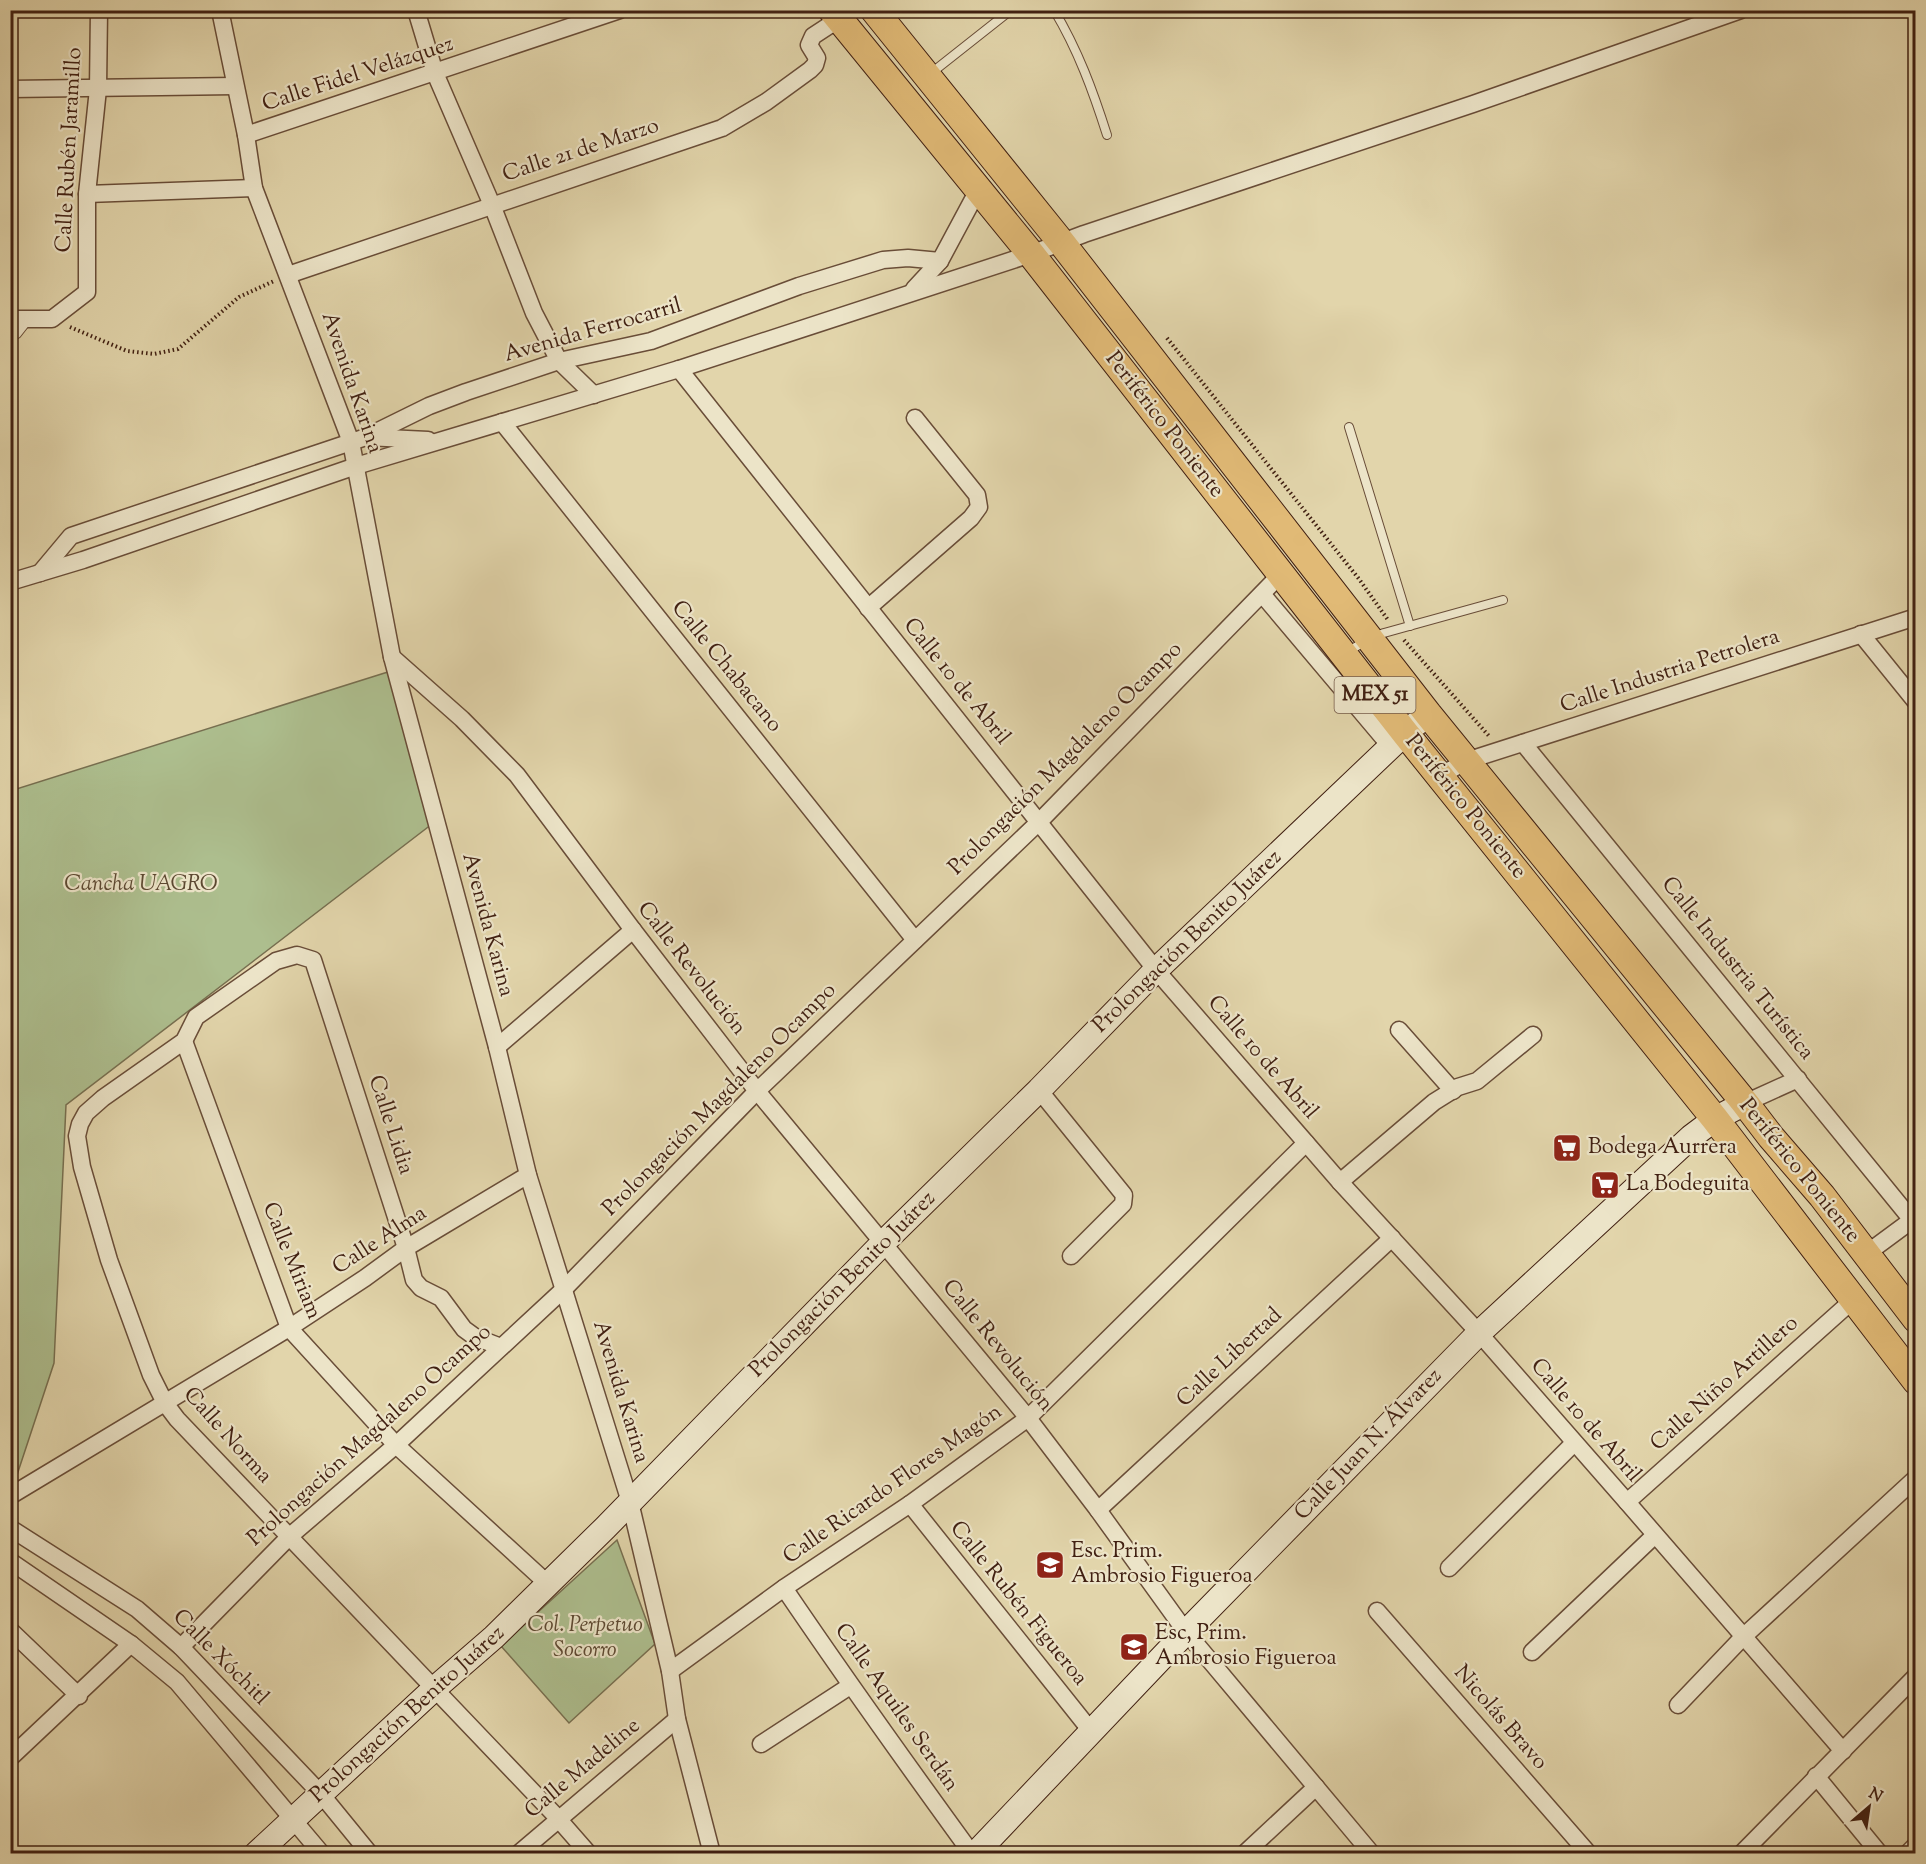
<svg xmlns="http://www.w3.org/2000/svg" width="1926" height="1864" viewBox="0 0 1926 1864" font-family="'Sorts Mill Goudy',serif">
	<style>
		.green { fill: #adbe8e; stroke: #776f50; stroke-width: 1.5 }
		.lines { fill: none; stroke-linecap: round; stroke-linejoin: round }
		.lane-casing { stroke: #694d38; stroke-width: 10 }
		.street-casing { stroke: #694d38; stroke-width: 19 }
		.secondary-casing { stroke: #412012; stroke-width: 26 }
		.primary-casing { stroke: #412012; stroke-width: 29 }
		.path { stroke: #412012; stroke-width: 4; stroke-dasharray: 1.5 3; stroke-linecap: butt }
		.lane { stroke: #ece4c8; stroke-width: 8 }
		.street { stroke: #ece4c8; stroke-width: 16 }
		.secondary { stroke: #ece4c8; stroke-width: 24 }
		.primary { stroke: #e1ba76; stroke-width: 27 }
		.labels { text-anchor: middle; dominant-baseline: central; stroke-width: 4.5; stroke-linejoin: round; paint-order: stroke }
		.shield { fill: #ece4c8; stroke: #745b49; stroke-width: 1.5 }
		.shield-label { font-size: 21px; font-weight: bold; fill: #412012 }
		.street-label { font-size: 22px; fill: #412012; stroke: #ece4c8 }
		.park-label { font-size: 22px; font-style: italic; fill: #5c4831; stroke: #ece4c8 }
		.poi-label { font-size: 22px; fill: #412012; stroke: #ece4c8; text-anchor: start }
	</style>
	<rect width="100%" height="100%" fill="#e2d5ab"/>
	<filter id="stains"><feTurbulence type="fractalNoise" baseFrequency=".00333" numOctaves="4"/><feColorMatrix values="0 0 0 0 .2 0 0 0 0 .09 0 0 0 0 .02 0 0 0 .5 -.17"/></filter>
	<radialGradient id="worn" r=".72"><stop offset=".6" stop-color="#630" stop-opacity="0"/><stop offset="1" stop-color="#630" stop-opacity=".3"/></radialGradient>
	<g class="green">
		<polygon points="391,671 432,824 66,1105 54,1363 13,1487 10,1486 10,791"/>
		<polygon points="617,1540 655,1644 569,1723 501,1646"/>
	</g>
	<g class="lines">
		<g class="lane-casing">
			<g id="lane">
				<path d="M1054 10C1078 50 1093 91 1107 135"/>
				<polyline points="930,74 1011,10"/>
				<polyline points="10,338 17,334 28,320"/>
				<polyline points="1349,427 1410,626"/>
				<polyline points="1347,652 1369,639 1384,633 1503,600"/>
			</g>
		</g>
		<g class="street-casing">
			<g id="street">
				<polyline points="220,10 246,135 254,188 351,442 392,657 497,1047 528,1175 630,1502 670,1671 677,1719 712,1854"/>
				<polyline points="416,10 435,73 492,205 534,313 559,361 594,395"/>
				<polyline points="10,89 235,86"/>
				<polyline points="246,135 620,10"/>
				<polyline points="87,194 254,188"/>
				<polyline points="288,275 722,128 766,102 810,70 815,65 817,58 809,45 813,36 839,19"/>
				<polyline points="914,289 940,261 978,190"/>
				<polyline points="10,319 52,319 87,292 87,194 98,89 99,10"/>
				<polyline points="679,369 1156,970 1340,1182 1479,1333 1627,1502 1843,1751"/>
				<polyline points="502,422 915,940"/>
				<polyline points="366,437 429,406 466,392 559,361 651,341 799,286 883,260 908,258 940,261"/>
				<polyline points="40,573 71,536 366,437 428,440"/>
				<polyline points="10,582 83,560 356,466 679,369 1031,254 1084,234 1473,104 1741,10"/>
				<polyline points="1262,594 1391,747"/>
				<polyline points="868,608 971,518 979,507 977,495 915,418"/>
				<polyline points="1861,634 1916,702"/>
				<polyline points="392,657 462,719 517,775 633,930 757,1091 1028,1418 1098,1510 1186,1632 1372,1854"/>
				<polyline points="1523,743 1916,1225"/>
				<polyline points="1440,776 1466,761 1916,617"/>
				<polyline points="1399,1030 1453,1091"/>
				<polyline points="184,1041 289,1328 396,1445 548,1584"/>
				<polyline points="497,1047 633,930"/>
				<polyline points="1039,1090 1124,1195 1123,1204 1071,1256"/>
				<polyline points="1745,1103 1798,1079"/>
				<polyline points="1340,1182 1434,1102 1458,1087 1477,1081 1533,1035"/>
				<polyline points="1866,1254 1912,1220"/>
				<polyline points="501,1347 475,1337 464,1329 441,1298 421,1288 414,1280 406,1248 313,960 297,955 276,961 196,1017 184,1041 103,1098 86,1113 80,1124 77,1136 82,1167 109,1260 151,1375 165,1403 177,1419 554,1814 589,1854"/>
				<polyline points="10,1496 289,1328 365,1278 406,1248 528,1175"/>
				<polyline points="1627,1502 1853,1300"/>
				<polyline points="910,1504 1091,1731"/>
				<polyline points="1098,1510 1392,1238"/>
				<polyline points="10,1528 137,1609 181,1647 321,1794 370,1854"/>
				<polyline points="10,1561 131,1644 177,1682 322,1854"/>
				<polyline points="1449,1568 1574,1443"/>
				<path d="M784 1588C845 1678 908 1766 972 1854"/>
				<polyline points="1377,1611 1589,1854"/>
				<polyline points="10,1630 79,1696"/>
				<polyline points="181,1647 290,1536 396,1445 564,1289 757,1091 1039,822 1281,574"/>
				<polyline points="1532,1652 1655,1535"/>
				<polyline points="670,1671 784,1588 910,1504 1028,1418 1306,1143"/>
				<polyline points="1678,1705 1743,1637 1916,1478"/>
				<polyline points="761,1744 850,1686"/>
				<polyline points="10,1758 131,1644"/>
				<polyline points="1816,1776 1880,1854"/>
				<polyline points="518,1854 677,1719"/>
				<polyline points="1244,1854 1316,1787"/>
				<polyline points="1741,1854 1916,1676"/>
				<polyline points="1907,1854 1916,1845"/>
			</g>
		</g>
		<g class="secondary-casing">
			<g id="secondary">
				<polyline points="256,1854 434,1689 494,1637 605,1528 883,1243 1039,1090 1156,970 1405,733 1428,714"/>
				<polyline points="975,1854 1186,1632 1479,1333 1691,1137 1715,1119 1745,1103"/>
			</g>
		</g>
		<g class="primary-casing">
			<g id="primary">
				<polyline points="832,10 1031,254 1405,733 1715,1119 1916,1381"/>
				<polyline points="874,10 1061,242 1428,714 1745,1103 1771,1137 1822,1196 1916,1319"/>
			</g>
		</g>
		<g class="path">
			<polyline points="70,327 127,351 154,354 178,349 239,297 274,281"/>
			<polyline points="1167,338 1359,579 1388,620"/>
			<polyline points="1404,640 1489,736"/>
		</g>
		<use href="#lane" class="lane"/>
		<use href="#street" class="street"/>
		<use href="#secondary" class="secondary"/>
		<use href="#primary" class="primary"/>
	</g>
	<defs>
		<g id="supermarket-square" transform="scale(1.5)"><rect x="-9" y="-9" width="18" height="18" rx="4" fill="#8f2418" stroke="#ece4c8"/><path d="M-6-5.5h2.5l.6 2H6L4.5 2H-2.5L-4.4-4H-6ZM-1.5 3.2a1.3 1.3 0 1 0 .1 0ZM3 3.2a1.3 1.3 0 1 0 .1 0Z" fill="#fff"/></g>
		<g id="school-square" transform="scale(1.5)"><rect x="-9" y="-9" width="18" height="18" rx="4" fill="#8f2418" stroke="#ece4c8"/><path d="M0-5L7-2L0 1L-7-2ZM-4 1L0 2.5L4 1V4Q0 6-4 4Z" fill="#fff"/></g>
	</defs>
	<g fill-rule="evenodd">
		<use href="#supermarket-square" x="1567" y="1148"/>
		<use href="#supermarket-square" x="1605" y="1185"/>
		<use href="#school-square" x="1050" y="1565"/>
		<use href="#school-square" x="1134" y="1647"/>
	</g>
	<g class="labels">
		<rect class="shield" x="1334.5" y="677" width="81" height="36" rx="4.5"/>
		<g class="shield-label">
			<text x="1375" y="695">MEX 51</text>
		</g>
		<g class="street-label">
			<text transform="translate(358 75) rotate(-18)">Calle Fidel Velázquez</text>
			<text transform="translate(70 150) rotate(-87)">Calle Rubén Jaramillo</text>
			<text transform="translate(581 151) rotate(-18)">Calle 21 de Marzo</text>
			<text transform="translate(593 331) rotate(-16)">Avenida Ferrocarril</text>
			<text transform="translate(351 383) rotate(71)">Avenida Karina</text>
			<text transform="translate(1164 425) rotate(52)">Periférico Poniente</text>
			<text transform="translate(726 667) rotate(51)">Calle Chabacano</text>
			<text transform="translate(1670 672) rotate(-18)">Calle Industria Petrolera</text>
			<text transform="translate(956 682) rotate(51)">Calle 10 de Abril</text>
			<text transform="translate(1066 759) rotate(-45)">Prolongación Magdaleno Ocampo</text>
			<text transform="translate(1465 807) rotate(51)">Periférico Poniente</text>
			<text transform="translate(487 925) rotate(75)">Avenida Karina</text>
			<text transform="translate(1188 942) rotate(-44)">Prolongación Benito Juárez</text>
			<text transform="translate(691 969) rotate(52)">Calle Revolución</text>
			<text transform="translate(1737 969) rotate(51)">Calle Industria Turística</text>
			<text transform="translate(1262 1058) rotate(49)">Calle 10 de Abril</text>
			<text transform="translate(720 1100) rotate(-45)">Prolongación Magdaleno Ocampo</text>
			<text transform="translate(390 1125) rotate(72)">Calle Lidia</text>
			<text transform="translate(1799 1171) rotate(51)">Periférico Poniente</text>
			<text transform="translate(380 1241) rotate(-33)">Calle Alma</text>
			<text transform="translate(291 1261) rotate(68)">Calle Miriam</text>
			<text transform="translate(843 1285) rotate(-45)">Prolongación Benito Juárez</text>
			<text transform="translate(997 1346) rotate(51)">Calle Revolución</text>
			<text transform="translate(1230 1358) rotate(-43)">Calle Libertad</text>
			<text transform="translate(1725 1384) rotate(-42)">Calle Niño Artillero</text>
			<text transform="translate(620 1392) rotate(73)">Avenida Karina</text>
			<text transform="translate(1585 1421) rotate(49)">Calle 10 de Abril</text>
			<text transform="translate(227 1436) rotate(48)">Calle Norma</text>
			<text transform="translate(370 1436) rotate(-42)">Prolongación Magdaleno Ocampo</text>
			<text transform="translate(1369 1445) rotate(-46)">Calle Juan N. Álvarez</text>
			<text transform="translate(893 1485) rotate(-35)">Calle Ricardo Flores Magón</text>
			<text transform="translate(1018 1604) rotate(51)">Calle Rubén Figueroa</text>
			<text transform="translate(220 1658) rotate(45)">Calle Xóchitl</text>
			<text transform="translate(896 1708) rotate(55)">Calle Aquiles Serdán</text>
			<text transform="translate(408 1715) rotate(-42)">Prolongación Benito Juárez</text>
			<text transform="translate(1500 1718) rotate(49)">Nicolás Bravo</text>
			<text transform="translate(583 1769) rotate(-40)">Calle Madeline</text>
		</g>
		<g class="park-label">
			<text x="141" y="885">Cancha UAGRO</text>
			<text x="585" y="1626">Col. Perpetuo<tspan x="585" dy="25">Socorro</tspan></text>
		</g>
		<g class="poi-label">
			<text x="1588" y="1148">Bodega Aurrera</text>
			<text x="1626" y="1185">La Bodeguita</text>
			<text x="1071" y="1552">Esc. Prim.<tspan x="1071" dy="25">Ambrosio Figueroa</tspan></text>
			<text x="1155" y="1634">Esc, Prim.<tspan x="1155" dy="25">Ambrosio Figueroa</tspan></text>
		</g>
	</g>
	<rect width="1926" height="1864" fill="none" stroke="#e2d5ab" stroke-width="36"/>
	<rect x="12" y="12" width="1902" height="1840" fill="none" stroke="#412012" stroke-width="3"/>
	<rect x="18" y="18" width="1890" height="1828" fill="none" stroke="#412012" stroke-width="1.5"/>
	<g transform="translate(1869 1807) rotate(29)" stroke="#ece4c8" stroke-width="4.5" paint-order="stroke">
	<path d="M0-4.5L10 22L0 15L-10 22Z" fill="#412012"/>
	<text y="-9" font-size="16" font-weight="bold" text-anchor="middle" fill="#412012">N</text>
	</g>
	<rect width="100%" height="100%" filter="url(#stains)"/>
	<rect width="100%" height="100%" fill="url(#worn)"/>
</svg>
